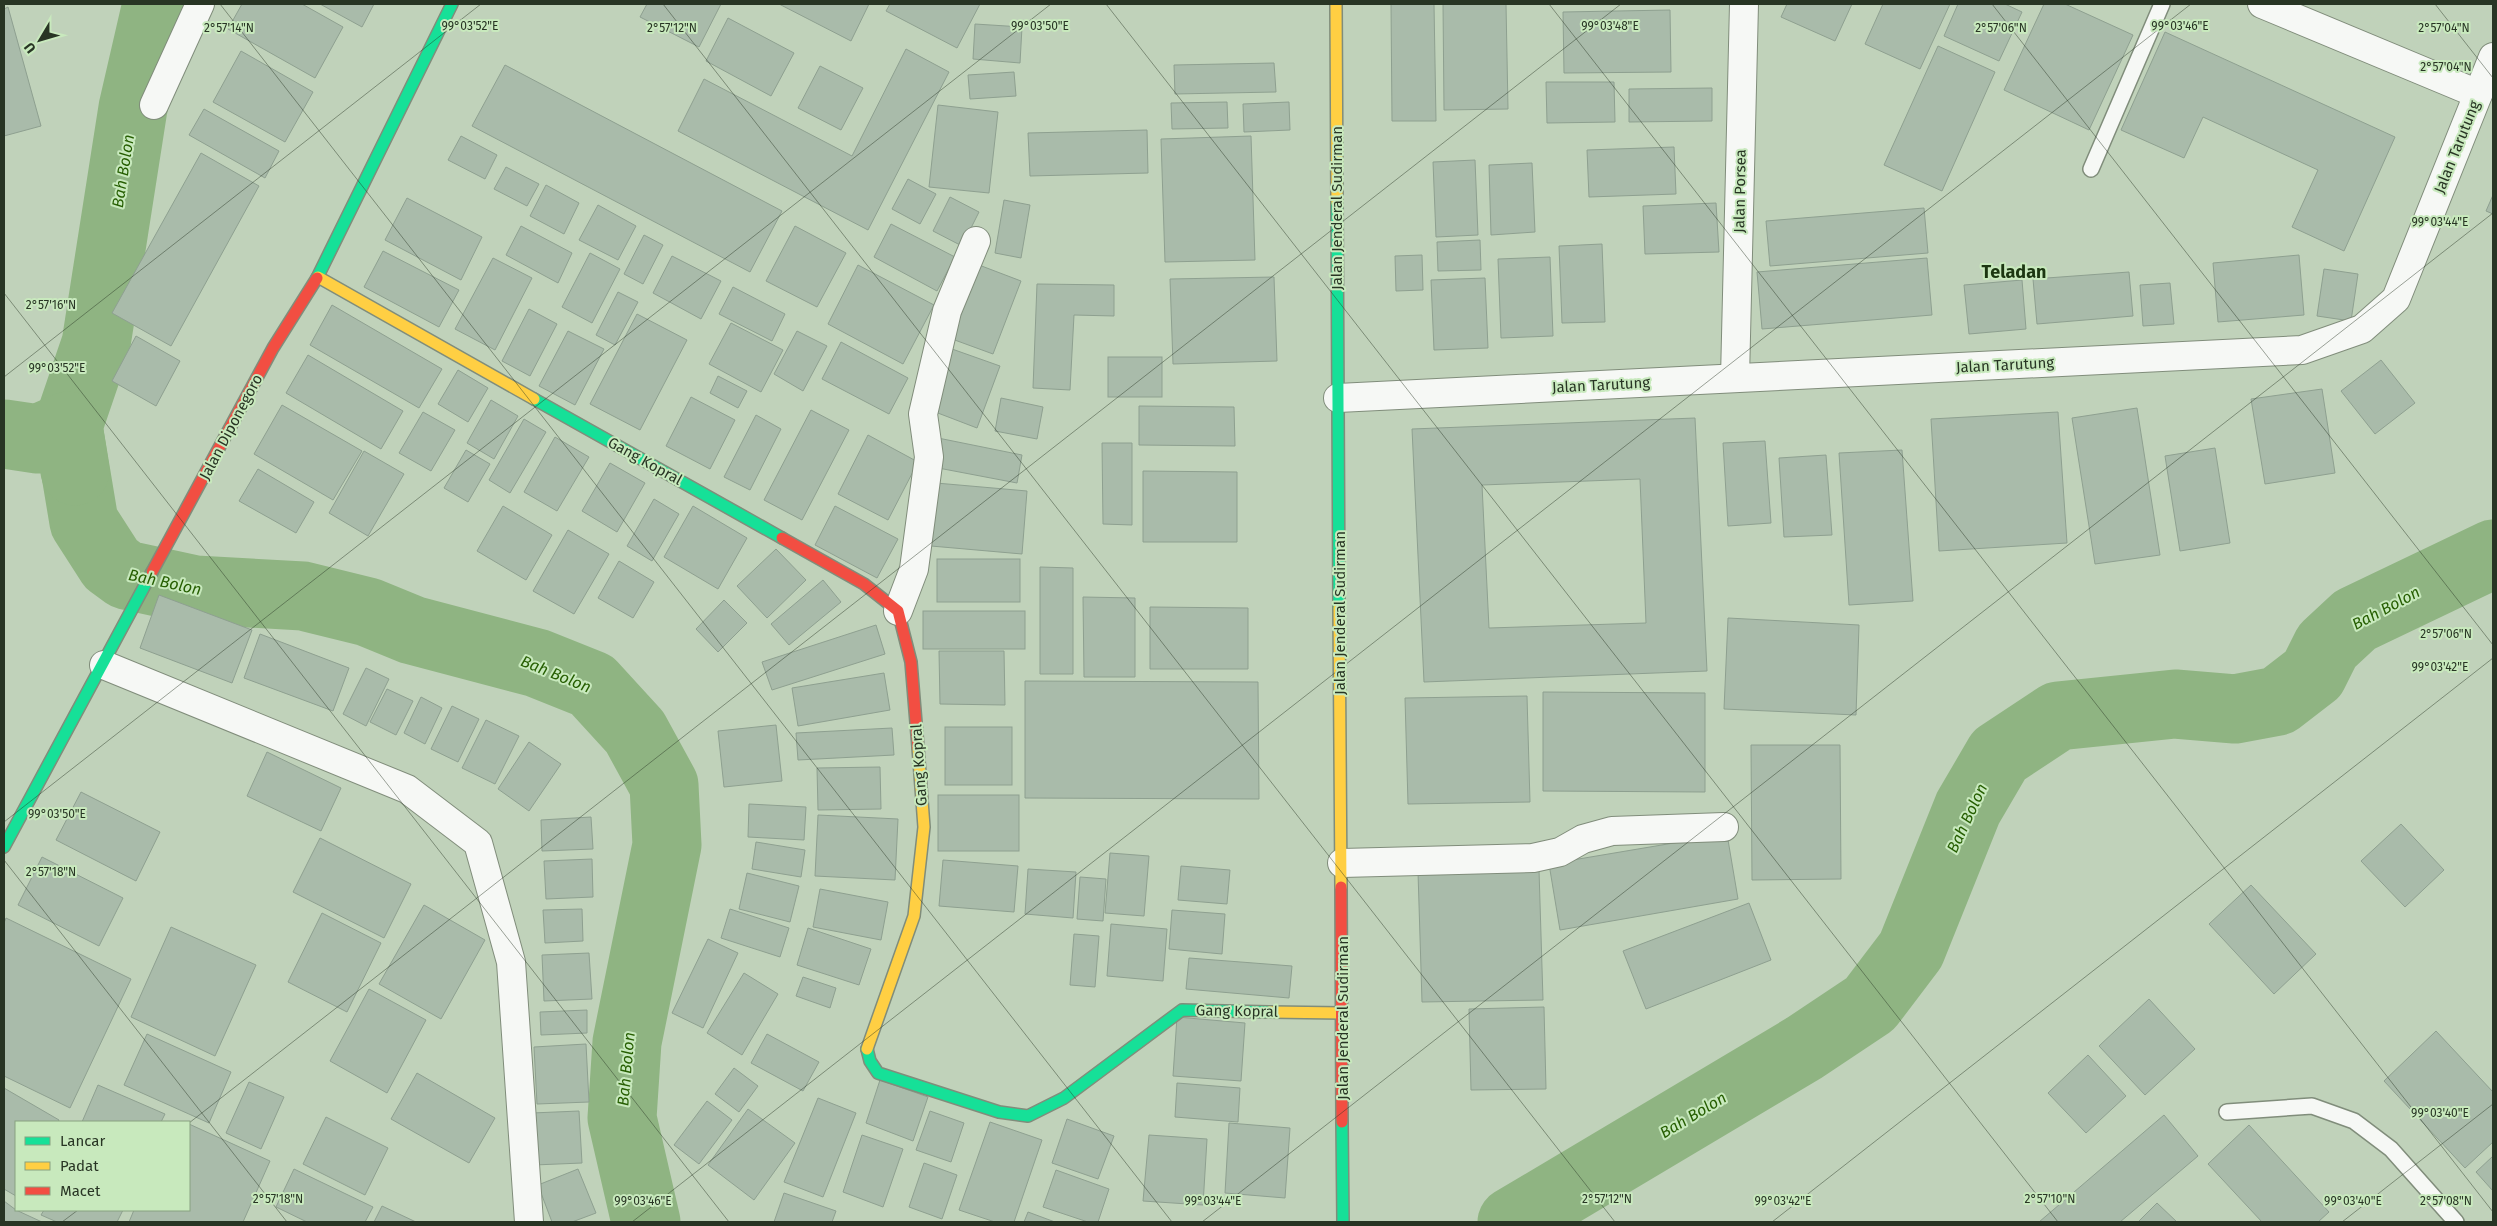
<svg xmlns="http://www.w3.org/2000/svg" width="2497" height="1226" viewBox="0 0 2497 1226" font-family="'Fira Sans',sans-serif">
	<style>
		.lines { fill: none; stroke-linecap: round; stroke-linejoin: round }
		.river { stroke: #8fb482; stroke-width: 69 }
		.building { fill: #a9bbaa; stroke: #8ea090; fill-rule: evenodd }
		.lane-casing { stroke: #808d7b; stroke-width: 18 }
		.street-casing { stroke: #808d7b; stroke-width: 30 }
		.fast-casing { stroke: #808d7b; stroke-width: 14 }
		.slow-casing { stroke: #808d7b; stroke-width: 14 }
		.jam-casing { stroke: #808d7b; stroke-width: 14 }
		.lane { stroke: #f6f8f5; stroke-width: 15 }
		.street { stroke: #f6f8f5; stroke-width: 28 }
		.fast { stroke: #16e098; stroke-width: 11 }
		.slow { stroke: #ffcf43; stroke-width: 11 }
		.jam { stroke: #f24e42; stroke-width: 11 }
		.ticks { fill: none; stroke: #283524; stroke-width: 1; stroke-opacity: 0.45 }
		.labels { text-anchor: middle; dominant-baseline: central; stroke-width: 4; stroke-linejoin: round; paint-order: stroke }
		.street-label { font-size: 15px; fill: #283524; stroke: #c8e9bd }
		.water-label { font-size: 16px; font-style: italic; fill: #265e02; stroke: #c8e9bd }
		.quarter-label { font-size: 18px; font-weight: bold; fill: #1c3611; stroke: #c8e9bd }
		.ticks-label { font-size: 12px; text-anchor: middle; fill: #283524; stroke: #c8e9bd; stroke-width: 4; stroke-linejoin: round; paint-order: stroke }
	</style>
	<rect width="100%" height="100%" fill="#c0d2ba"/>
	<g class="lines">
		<g class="river">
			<polyline points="157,4 133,108 96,344 68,426 84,522 111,564 126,575 195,590 303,596 368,612 412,630 537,663 592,685 635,732 664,785 667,845 627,1042 622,1118 646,1222"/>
			<polyline points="4,434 38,439 68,426 75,471"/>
			<polyline points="1512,1222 1804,1048 1870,1004 1911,950 1968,808 1999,755 2058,716 2175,704 2235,709 2278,701 2313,674 2327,646 2355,620 2493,554"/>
		</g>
	</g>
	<g class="building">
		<polygon points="242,4 302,4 343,27 315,78 228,29"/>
		<polygon points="320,4 374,4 362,27"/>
		<polygon points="647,4 721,4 699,47 640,17"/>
		<polygon points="779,4 869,4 851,41"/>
		<polygon points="890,4 980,4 957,48 886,11"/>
		<polygon points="1391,4 1434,4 1436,121 1392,121"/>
		<polygon points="1443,4 1506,4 1508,109 1444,110"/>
		<polygon points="1787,4 1852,4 1835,41 1781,17"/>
		<polygon points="1883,4 1950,4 1920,69 1865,44"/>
		<polygon points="1958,4 2005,4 2022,12 1999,61 1944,36"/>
		<polygon points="2044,4 2065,4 2133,35 2089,130 2004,90"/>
		<polygon points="8,7 41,126 4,136 4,9"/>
		<polygon points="1670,10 1671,72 1564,73 1563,12"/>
		<polygon points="728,18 794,53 771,96 706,61"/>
		<polygon points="975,24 1022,27 1020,63 973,59"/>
		<polygon points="2165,32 2395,137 2344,251 2292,227 2318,170 2203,117 2184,158 2121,130"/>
		<polygon points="1938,46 1995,72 1942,191 1884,165"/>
		<polygon points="906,49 949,72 868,230 678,131 704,79 852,156"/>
		<polygon points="241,51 313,92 285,142 213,102"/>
		<polygon points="1274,63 1276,92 1175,94 1174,65"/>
		<polygon points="505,65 782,211 750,272 472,126"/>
		<polygon points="820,66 863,88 841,130 798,108"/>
		<polygon points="1014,72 1016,96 970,99 968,75"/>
		<polygon points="1546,82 1614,82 1615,122 1547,123"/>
		<polygon points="1712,88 1712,121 1629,122 1629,89"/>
		<polygon points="1227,102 1228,128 1172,129 1171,103"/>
		<polygon points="1289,102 1290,130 1244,132 1243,104"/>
		<polygon points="938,105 998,112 989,193 929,187"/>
		<polygon points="204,109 279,151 265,178 189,135"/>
		<polygon points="1147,130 1148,173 1030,176 1028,133"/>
		<polygon points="461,136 497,155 485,179 448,160"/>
		<polygon points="1251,136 1255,260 1165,262 1161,139"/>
		<polygon points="1674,147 1676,194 1589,197 1587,150"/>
		<polygon points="201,153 259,186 171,346 112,313"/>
		<polygon points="1475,160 1478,235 1436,237 1433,162"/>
		<polygon points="1532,163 1535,232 1491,235 1489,165"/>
		<polygon points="506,167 539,184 527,206 494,189"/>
		<polygon points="908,179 936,194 920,224 892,209"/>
		<polygon points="546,185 579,203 564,234 530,216"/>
		<polygon points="2493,195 2493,214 2486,211"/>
		<polygon points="950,197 979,212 962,246 933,231"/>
		<polygon points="407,198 482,237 461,280 385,240"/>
		<polygon points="1004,200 1030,205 1021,258 995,253"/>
		<polygon points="1716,203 1719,252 1645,254 1643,206"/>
		<polygon points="598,205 636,226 618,260 579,240"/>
		<polygon points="1924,208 1928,253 1770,266 1766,221"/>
		<polygon points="891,224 955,257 937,291 874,257"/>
		<polygon points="521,226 572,253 558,283 506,255"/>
		<polygon points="795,226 846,253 817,307 766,281"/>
		<polygon points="644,235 663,245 643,284 624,274"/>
		<polygon points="1480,240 1481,270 1438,271 1437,242"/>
		<polygon points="1602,244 1605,322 1562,323 1559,246"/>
		<polygon points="383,251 459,290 439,327 364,287"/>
		<polygon points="590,253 620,269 592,323 562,307"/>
		<polygon points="1422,255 1423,290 1396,291 1395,256"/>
		<polygon points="2299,255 2304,315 2218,322 2213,263"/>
		<polygon points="672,256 721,281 701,319 653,293"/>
		<polygon points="1550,257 1553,336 1501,338 1498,259"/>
		<polygon points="493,258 532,278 495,350 455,329"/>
		<polygon points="1927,258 1932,315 1762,329 1757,272"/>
		<polygon points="858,265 934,305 903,364 828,324"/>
		<polygon points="979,265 1021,281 993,354 952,339"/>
		<polygon points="2324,269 2358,274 2351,321 2317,316"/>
		<polygon points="2129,272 2133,316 2037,324 2033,279"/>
		<polygon points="1274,277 1277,361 1173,364 1170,279"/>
		<polygon points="1485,278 1488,348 1434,350 1431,280"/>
		<polygon points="2022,280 2026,329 1969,334 1964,285"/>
		<polygon points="2170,283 2174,324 2143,326 2140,285"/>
		<polygon points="1037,284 1114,285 1114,316 1074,315 1070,390 1033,388"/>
		<polygon points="733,287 785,314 772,341 719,314"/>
		<polygon points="618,292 638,302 615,345 596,335"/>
		<polygon points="332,305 442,369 419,408 310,345"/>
		<polygon points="529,309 557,324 530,376 502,361"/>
		<polygon points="637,314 687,340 640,430 590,404"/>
		<polygon points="731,323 783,350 761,392 709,364"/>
		<polygon points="568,331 604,349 575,405 539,386"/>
		<polygon points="797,331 827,346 803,391 774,374"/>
		<polygon points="136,336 180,361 156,406 112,381"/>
		<polygon points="841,342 908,378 889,414 822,379"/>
		<polygon points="952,349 1000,366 977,428 930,410"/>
		<polygon points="308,355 403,411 381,449 286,393"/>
		<rect x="1108" y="357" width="54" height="40"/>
		<polygon points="2381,360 2415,403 2375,434 2341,391"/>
		<polygon points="458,370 488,388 468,422 438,404"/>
		<polygon points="718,376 747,391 738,408 710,393"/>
		<polygon points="2322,389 2335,473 2265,484 2251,399"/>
		<polygon points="691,397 735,420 710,469 666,446"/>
		<polygon points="1001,398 1043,407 1037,439 995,431"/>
		<polygon points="491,400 518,416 494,459 467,443"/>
		<polygon points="282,405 362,451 333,500 254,454"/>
		<polygon points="1139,406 1234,407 1235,446 1139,445"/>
		<polygon points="2137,408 2160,555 2095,564 2072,418"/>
		<polygon points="811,410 849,430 802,520 764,500"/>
		<polygon points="423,412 455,430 431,471 399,453"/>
		<polygon points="2058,412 2067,543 1939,551 1931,419"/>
		<polygon points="756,415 781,429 750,490 724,477"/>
		<path d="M1695 418 1707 671 1424 682 1412 429ZM1640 479 1646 623 1489 628 1482 485Z"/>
		<polygon points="524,419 546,432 510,493 489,480"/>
		<polygon points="868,435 918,462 888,520 838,494"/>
		<polygon points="555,437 589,457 557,511 524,492"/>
		<polygon points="938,438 1022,455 1017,483 933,467"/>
		<polygon points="1765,441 1771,523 1728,526 1723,443"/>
		<polygon points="1102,443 1132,443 1132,525 1103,524"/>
		<polygon points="2215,448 2230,543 2180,551 2165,456"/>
		<polygon points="466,450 490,464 468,502 444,488"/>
		<polygon points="1902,450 1913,601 1849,605 1839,453"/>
		<polygon points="364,451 404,474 368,536 329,513"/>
		<polygon points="1826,455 1832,535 1784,537 1779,458"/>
		<polygon points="610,463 645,483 617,532 582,511"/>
		<polygon points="258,469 314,502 296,533 239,501"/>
		<polygon points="1143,471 1237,472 1237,542 1143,542"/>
		<polygon points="936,483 1027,491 1022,554 931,546"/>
		<polygon points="654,499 679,514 652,561 627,546"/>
		<polygon points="503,506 552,535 526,580 477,551"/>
		<polygon points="693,506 747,538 718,589 664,557"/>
		<polygon points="835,506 898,539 877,578 815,545"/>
		<polygon points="568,530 609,554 574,614 533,591"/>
		<polygon points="776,549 806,580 767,618 737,586"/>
		<rect x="937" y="559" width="83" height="43"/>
		<polygon points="619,561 654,582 633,618 598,598"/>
		<polygon points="1040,567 1073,568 1073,674 1040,674"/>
		<polygon points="823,580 841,602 789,645 771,624"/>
		<polygon points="159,595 252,630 232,683 140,648"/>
		<polygon points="1083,597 1135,598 1135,677 1084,677"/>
		<polygon points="724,600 747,623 718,652 696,629"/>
		<polygon points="1150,607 1248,608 1248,669 1150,669"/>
		<rect x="923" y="611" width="102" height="38"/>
		<polygon points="1728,618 1859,625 1856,715 1724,709"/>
		<polygon points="876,625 885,654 772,690 762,662"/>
		<polygon points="260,634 349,668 333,711 244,678"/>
		<polygon points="939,651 1004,651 1005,705 940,704"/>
		<polygon points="366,668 389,679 366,726 343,714"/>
		<polygon points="884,673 890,710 798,726 792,688"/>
		<polygon points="1025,681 1258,682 1259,799 1025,798"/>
		<polygon points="387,689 413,701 396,735 370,722"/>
		<polygon points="1543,692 1705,693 1705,792 1543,791"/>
		<polygon points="1527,696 1530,802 1408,804 1405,698"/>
		<polygon points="421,697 442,708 425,744 404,733"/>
		<polygon points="452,706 479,719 458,762 431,749"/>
		<polygon points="486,720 519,736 495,784 462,768"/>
		<polygon points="776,725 782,781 724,787 718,731"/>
		<rect x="945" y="727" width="67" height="58"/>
		<polygon points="892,728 894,755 798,760 796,733"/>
		<polygon points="529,742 561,764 529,811 498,789"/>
		<polygon points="1751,745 1840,745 1841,879 1752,880"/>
		<polygon points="267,752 341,788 321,831 247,796"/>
		<polygon points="880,767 881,809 818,810 817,768"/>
		<polygon points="81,792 160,832 136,881 56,840"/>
		<rect x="938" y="795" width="81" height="56"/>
		<polygon points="749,804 806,807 804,840 748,837"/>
		<polygon points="818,815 898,819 895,880 815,876"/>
		<polygon points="591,817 593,849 542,851 541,820"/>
		<polygon points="2401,824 2444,870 2405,907 2361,861"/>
		<polygon points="1727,834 1738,899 1560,930 1549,864"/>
		<polygon points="320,838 411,884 384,938 293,892"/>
		<polygon points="756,842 805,850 801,877 752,869"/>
		<polygon points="1110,853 1149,856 1144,916 1105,913"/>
		<polygon points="42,857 123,898 99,946 18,905"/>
		<polygon points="592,859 593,897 546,899 544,861"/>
		<polygon points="943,860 1018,866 1014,912 939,906"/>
		<polygon points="1181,866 1230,870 1227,904 1178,900"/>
		<polygon points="1028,869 1076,872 1073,918 1025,914"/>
		<polygon points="1539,870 1543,1000 1422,1002 1418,872"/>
		<polygon points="747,873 799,886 790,922 739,909"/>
		<polygon points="1080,877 1106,879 1103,921 1077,919"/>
		<polygon points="2251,885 2316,954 2274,994 2209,924"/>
		<polygon points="820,889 888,902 881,940 813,927"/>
		<polygon points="1749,903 1771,960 1646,1009 1623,951"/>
		<polygon points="424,905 485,940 441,1019 379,984"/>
		<polygon points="582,909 583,941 545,943 543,910"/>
		<polygon points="730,909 789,928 780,957 721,938"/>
		<polygon points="1172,910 1225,914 1222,954 1169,949"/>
		<polygon points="322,913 381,943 347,1012 288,982"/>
		<polygon points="6,918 131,979 70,1108 4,1076 4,923"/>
		<polygon points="1111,924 1167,929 1163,981 1107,976"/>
		<polygon points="171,927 256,965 215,1056 131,1017"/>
		<polygon points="808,928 871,949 859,985 797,965"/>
		<polygon points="1074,934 1099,936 1095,987 1070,985"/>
		<polygon points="708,939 738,953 703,1028 672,1013"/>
		<polygon points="589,953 592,999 544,1001 542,955"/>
		<polygon points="1189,958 1292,966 1289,998 1186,989"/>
		<polygon points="744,973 778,994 742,1055 707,1033"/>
		<polygon points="803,977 836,988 830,1008 796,996"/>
		<polygon points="369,989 426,1020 387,1093 330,1061"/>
		<polygon points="2149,999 2195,1049 2145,1095 2099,1046"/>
		<polygon points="1544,1007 1546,1089 1471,1090 1469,1009"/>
		<polygon points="587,1010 587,1033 541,1035 540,1012"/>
		<polygon points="1177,1017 1245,1023 1241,1081 1173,1076"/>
		<polygon points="2436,1031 2493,1092 2493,1142 2465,1168 2384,1081"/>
		<polygon points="147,1034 231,1072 209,1123 124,1085"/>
		<polygon points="767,1034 819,1062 803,1091 751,1063"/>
		<polygon points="586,1044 589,1102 537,1104 534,1047"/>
		<polygon points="2088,1055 2126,1096 2086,1133 2048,1093"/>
		<polygon points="734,1068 758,1086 739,1112 715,1094"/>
		<polygon points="417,1073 495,1118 469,1163 391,1119"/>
		<polygon points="880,1080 928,1097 913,1141 866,1123"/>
		<polygon points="249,1082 284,1097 261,1149 226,1133"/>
		<polygon points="1177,1083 1240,1088 1238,1122 1175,1117"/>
		<polygon points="98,1085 165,1114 161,1122 82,1122"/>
		<polygon points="4,1088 59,1120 58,1122 16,1122 16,1196 4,1189"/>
		<polygon points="818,1098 856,1113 823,1197 784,1182"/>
		<polygon points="707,1101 732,1120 699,1164 674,1145"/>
		<polygon points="748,1109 795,1143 754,1200 708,1165"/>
		<polygon points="579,1111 582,1163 534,1165 532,1113"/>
		<polygon points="930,1111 964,1123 951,1162 916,1150"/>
		<polygon points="2164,1115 2198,1156 2120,1222 2039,1222"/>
		<polygon points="326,1117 388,1148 365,1195 303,1164"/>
		<polygon points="1067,1119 1114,1136 1098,1179 1052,1163"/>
		<polygon points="990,1122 1042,1140 1014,1222 995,1222 959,1210"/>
		<polygon points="1229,1123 1290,1128 1285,1198 1225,1193"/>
		<polygon points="189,1124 270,1161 243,1222 129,1222 134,1210 189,1210"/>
		<polygon points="2249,1125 2329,1212 2318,1222 2262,1222 2208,1164"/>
		<polygon points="862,1135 903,1149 883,1207 843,1192"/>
		<polygon points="1149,1135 1207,1139 1203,1205 1143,1201"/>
		<polygon points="2493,1156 2493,1191 2476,1172"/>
		<polygon points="924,1163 957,1175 942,1219 909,1207"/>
		<polygon points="294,1169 373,1207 365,1222 307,1222 276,1207"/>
		<polygon points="578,1169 596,1213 572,1222 552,1222 538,1185"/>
		<polygon points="1056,1170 1109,1189 1098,1222 1088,1222 1043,1207"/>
		<polygon points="784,1193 836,1211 832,1222 774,1222"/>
		<polygon points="4,1201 16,1210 42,1222 4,1222"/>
		<polygon points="2157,1203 2177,1222 2138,1222"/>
		<polygon points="382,1206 416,1222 374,1222"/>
		<polygon points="44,1210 123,1210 117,1222 57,1222 41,1215"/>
		<polygon points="1028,1212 1055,1222 1024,1222"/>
	</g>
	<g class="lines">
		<g class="lane-casing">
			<g id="lane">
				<polyline points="2091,169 2162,4"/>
				<polyline points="2227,1112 2312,1106 2354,1121 2391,1149 2456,1222"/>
			</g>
		</g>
		<g class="street-casing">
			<g id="street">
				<polyline points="2262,4 2478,94"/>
				<polyline points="154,105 200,4"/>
				<polyline points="1735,378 1744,4"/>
				<polyline points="1338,398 2302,350 2362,329 2396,299 2493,57"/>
				<polyline points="898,611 914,569 929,457 923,414 947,311 976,241"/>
				<polyline points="104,665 407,789 478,843 511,962 529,1222"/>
				<polyline points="1342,863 1533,858 1560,852 1583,839 1612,831 1724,827"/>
			</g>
		</g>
		<g class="fast-casing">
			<g id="fast">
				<polyline points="1337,203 1339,608"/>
				<polyline points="317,278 452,4"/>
				<polyline points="534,399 782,538"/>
				<polyline points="4,847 152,572"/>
				<polyline points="867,1049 870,1061 878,1073 999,1112 1028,1116 1064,1098 1182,1010 1269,1012"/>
				<polyline points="1342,1122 1343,1222"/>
			</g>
		</g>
		<g class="slow-casing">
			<g id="slow">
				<polyline points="1336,4 1337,203"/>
				<polyline points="318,277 534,399"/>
				<polyline points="1339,608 1341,887"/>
				<polyline points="1269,1012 1342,1013"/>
				<polyline points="867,1049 914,916 924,827 918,747"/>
			</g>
		</g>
		<g class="jam-casing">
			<g id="jam">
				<polyline points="782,538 864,584 898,611 911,662 918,747"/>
				<polyline points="152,572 273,348 317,278"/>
				<polyline points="1341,887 1342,1122"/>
			</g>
		</g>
		<use href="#lane" class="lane"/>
		<use href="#street" class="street"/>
		<use href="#fast" class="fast"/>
		<use href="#slow" class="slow"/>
		<use href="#jam" class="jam"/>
	</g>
	<path class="ticks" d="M220 4 1172 1222M663 4 1615 1222M1106 4 2058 1222M1549 4 2493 1212M1992 4 2493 645M2435 4 2493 78M4 293 729 1222M4 377 481 4M4 822 1051 4M4 860 287 1222M189 1123 1621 4M62 1222 78 1210M632 1222 2191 4M1202 1222 2493 213M1772 1222 2493 658M2342 1222 2493 1104"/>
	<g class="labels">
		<g class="street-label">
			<text transform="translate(2457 147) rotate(-68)">Jalan Tarutung</text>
			<text transform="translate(1740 191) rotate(-89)">Jalan Porsea</text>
			<text transform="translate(1337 208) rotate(-90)">Jalan Jenderal Sudirman</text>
			<text transform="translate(2005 365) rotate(-3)">Jalan Tarutung</text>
			<text transform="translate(1601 385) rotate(-3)">Jalan Tarutung</text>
			<text transform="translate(231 427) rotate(-62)">Jalan Diponegoro</text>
			<text transform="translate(645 461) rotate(29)">Gang Kopral</text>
			<text transform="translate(1340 613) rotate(-90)">Jalan Jenderal Sudirman</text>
			<text transform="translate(919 765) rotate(-94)">Gang Kopral</text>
			<text transform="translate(1237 1011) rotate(1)">Gang Kopral</text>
			<text transform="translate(1343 1018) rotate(-90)">Jalan Jenderal Sudirman</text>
		</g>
		<g class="water-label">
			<text transform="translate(123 171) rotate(-81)">Bah Bolon</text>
			<text transform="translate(165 582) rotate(12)">Bah Bolon</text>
			<text transform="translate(2386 608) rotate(-28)">Bah Bolon</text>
			<text transform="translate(556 674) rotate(22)">Bah Bolon</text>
			<text transform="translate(1967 818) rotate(-65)">Bah Bolon</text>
			<text transform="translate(626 1069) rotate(-85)">Bah Bolon</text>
			<text transform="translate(1693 1115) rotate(-31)">Bah Bolon</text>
		</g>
		<g class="quarter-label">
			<text x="2014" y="272">Teladan</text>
		</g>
	</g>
	<g class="ticks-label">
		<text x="470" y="30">99°03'52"E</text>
		<text x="1610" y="30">99°03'48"E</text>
		<text x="2180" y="30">99°03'46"E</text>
		<text x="1040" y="30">99°03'50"E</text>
		<text x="2444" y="32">2°57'04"N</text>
		<text x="229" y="32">2°57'14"N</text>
		<text x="672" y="32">2°57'12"N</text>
		<text x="2001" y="32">2°57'06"N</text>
		<text x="2446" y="71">2°57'04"N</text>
		<text x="2440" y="226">99°03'44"E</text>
		<text x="51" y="309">2°57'16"N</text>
		<text x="57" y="372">99°03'52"E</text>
		<text x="2446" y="638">2°57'06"N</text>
		<text x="2440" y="671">99°03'42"E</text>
		<text x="57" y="818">99°03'50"E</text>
		<text x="51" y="876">2°57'18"N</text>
		<text x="2440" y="1117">99°03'40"E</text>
		<text x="278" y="1203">2°57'18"N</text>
		<text x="1607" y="1203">2°57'12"N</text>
		<text x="2050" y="1203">2°57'10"N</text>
		<text x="2446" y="1205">2°57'08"N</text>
		<text x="643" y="1205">99°03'46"E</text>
		<text x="1213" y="1205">99°03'44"E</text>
		<text x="1783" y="1205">99°03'42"E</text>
		<text x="2353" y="1205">99°03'40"E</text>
	</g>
	<rect width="2497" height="1226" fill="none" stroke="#283524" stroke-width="10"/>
	<rect x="15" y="1121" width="175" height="90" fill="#c8e9bd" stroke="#88a180"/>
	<rect x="25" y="1137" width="25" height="8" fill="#16e098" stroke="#88a180"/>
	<text x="60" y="1146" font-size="15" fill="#283524">Lancar</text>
	<rect x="25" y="1162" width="25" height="8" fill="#ffcf43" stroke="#88a180"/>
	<text x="60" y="1171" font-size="15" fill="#283524">Padat</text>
	<rect x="25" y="1187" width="25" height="8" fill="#f24e42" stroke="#88a180"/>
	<text x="60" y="1196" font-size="15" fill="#283524">Macet</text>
	<g transform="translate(40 40) rotate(232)" stroke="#c8e9bd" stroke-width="4" paint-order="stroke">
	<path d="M0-4L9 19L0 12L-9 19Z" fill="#283524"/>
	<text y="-8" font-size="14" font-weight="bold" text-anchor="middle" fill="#283524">U</text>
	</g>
</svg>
